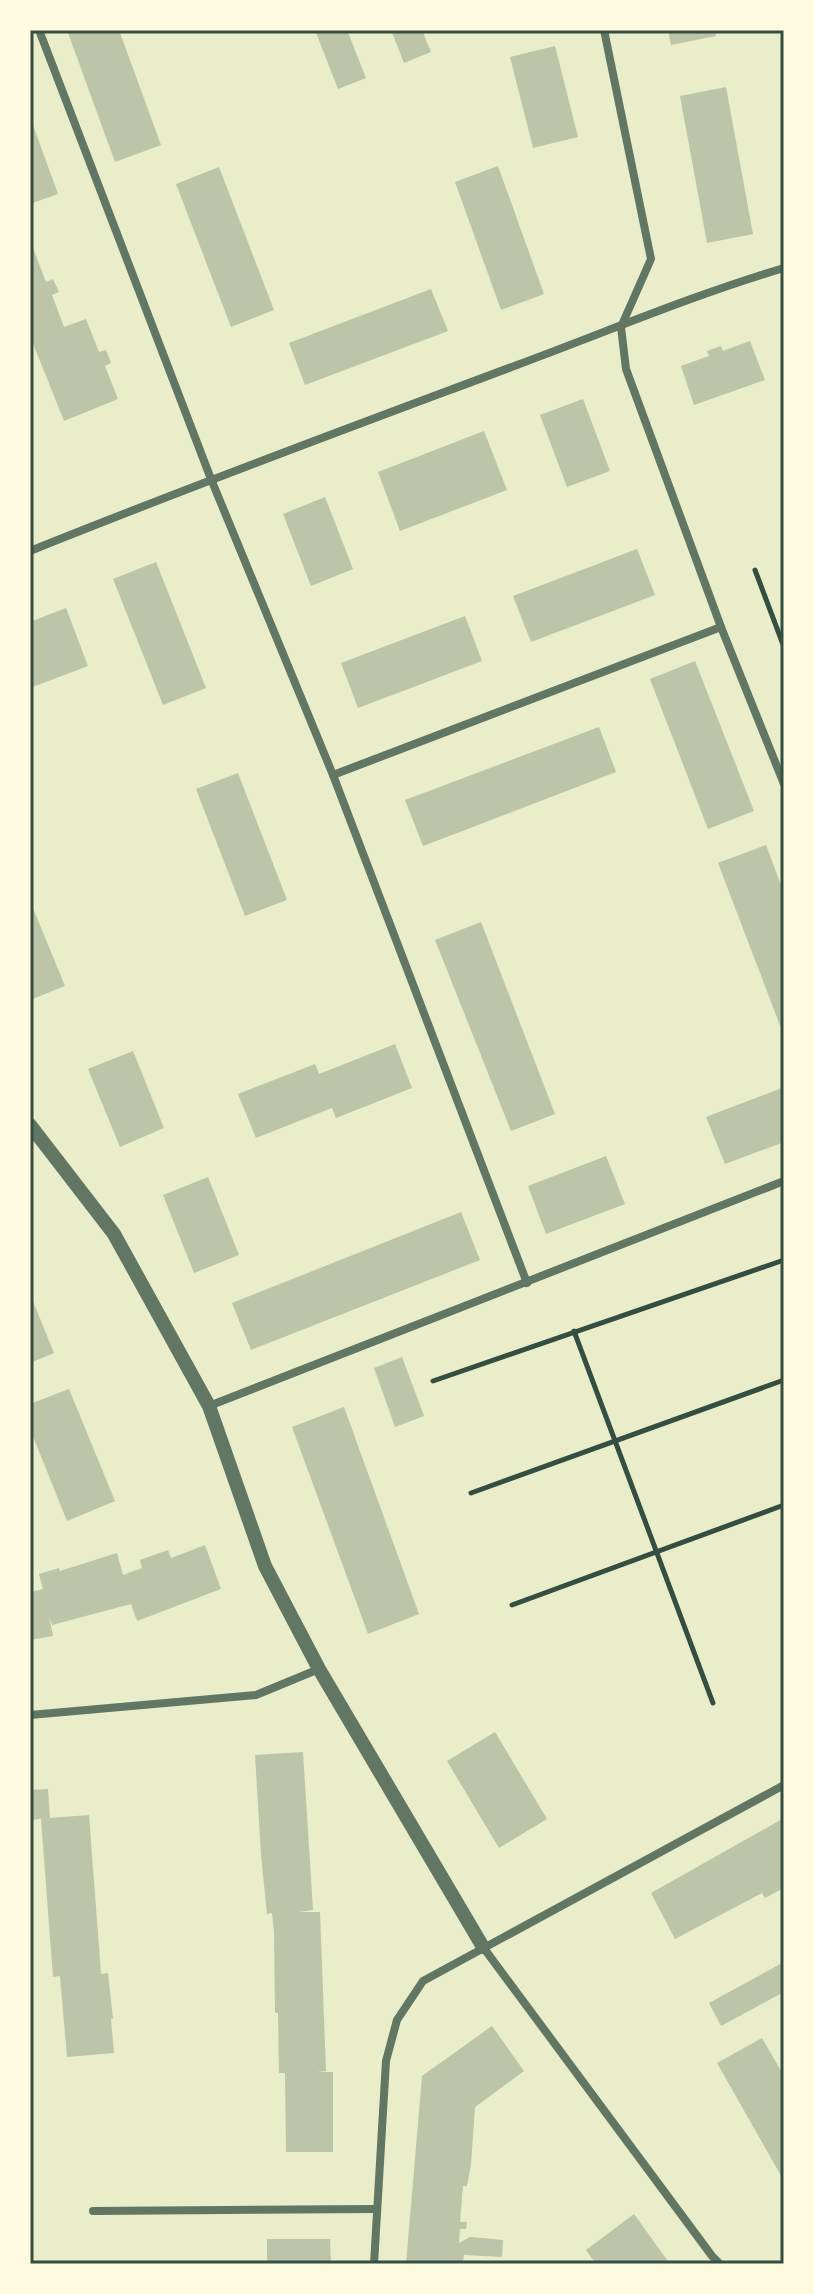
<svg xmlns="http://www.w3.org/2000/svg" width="814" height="2294" viewBox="0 0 814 2294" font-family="Helvetica,sans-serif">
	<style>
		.building { fill: #bcc5a7 }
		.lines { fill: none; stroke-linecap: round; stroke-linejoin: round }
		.path { stroke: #344e41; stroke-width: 5 }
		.minor { stroke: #617663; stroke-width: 8 }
		.tertiary { stroke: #617663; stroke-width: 14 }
		.neatline { fill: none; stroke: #344e41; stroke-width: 3 }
	</style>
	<rect width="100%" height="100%" fill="#e9edc9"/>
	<g class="building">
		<polygon points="67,30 119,30 161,145 115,162"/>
		<polygon points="315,30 347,30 366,78 338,89"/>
		<polygon points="391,30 422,30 431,52 404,63"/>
		<polygon points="668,30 715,30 716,36 671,45"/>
		<polygon points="555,46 578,137 533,148 510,57"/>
		<polygon points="726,87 753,234 707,243 680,96"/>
		<polygon points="30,117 58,194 30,204"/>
		<polygon points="498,166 544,294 501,310 455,182"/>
		<polygon points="219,167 274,310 231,327 176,184"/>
		<polygon points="33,248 46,282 53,279 59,292 52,295 64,327 86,319 99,352 106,350 111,363 105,366 118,399 64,421 32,341 30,342 30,249"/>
		<polygon points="431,289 448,331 305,385 289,343"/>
		<polygon points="750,341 765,380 694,405 681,366 709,356 707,351 721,346 723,351"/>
		<polygon points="583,399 610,471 567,487 540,415"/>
		<polygon points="484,431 507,490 400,531 378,472"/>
		<polygon points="325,497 353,569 311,586 283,514"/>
		<polygon points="637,549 655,595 531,642 513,596"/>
		<polygon points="156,562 206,688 163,705 113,579"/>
		<polygon points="66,608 88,666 30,688 30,622"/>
		<polygon points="465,616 482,661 358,708 341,663"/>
		<polygon points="695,661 754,811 708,829 650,679"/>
		<polygon points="599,727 616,772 423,846 405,800"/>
		<polygon points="238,773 287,900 245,916 196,789"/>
		<polygon points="766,845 784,893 784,1036 718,863"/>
		<polygon points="30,901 65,986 30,1000"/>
		<polygon points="481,922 555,1114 511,1131 435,940"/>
		<polygon points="395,1044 412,1088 336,1118 332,1108 256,1138 238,1094 315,1064 319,1074"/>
		<polygon points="133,1051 164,1128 120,1147 88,1069"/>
		<polygon points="782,1088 784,1142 725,1164 706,1117"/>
		<polygon points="606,1156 625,1204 546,1234 528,1186"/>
		<polygon points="208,1177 239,1255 194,1273 163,1195"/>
		<polygon points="461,1212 480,1260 251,1350 232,1303"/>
		<polygon points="30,1294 54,1353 30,1363"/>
		<polygon points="402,1357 424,1416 395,1427 374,1368"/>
		<polygon points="69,1389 115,1501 67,1521 30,1429 30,1404"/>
		<polygon points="344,1407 419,1614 368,1634 292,1427"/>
		<polygon points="205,1545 221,1589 137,1621 131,1604 52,1625 49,1616 53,1636 30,1640 30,1592 43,1589 39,1574 59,1568 60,1571 117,1553 123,1575 142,1568 140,1560 168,1550 171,1558"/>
		<polygon points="495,1732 547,1819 499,1848 447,1761"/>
		<polygon points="303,1752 313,1910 299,1912 320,1912 326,2071 317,2072 333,2072 333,2152 286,2152 285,2073 279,2073 278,2013 275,2013 274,1933 272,1913 267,1914 261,1855 255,1755"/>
		<polygon points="48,1789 50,1818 89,1815 101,1974 108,1973 113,2019 111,2019 114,2053 67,2057 60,1976 53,1977 41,1819 30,1820 30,1790"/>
		<polygon points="784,1818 784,1888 765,1898 762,1893 675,1939 651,1893"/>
		<polygon points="784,1962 784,1992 721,2026 709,2003"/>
		<polygon points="492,2026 524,2071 475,2107 471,2164 467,2186 463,2186 460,2222 467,2222 466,2229 460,2229 459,2243 470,2237 503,2240 502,2257 464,2255 463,2264 406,2264 422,2076"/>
		<polygon points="762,2038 784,2076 784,2181 717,2063"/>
		<polygon points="634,2214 670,2264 596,2264 586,2250"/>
		<polygon points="267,2239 330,2239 331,2264 267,2264"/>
	</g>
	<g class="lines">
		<g class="path">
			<polyline points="755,570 784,647"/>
			<polyline points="574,1331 713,1703"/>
			<polyline points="433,1381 784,1260"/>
			<polyline points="471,1493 784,1380"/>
			<polyline points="512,1605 784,1505"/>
		</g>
		<g class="minor">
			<polyline points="39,30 211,479 333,775 527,1283"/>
			<polyline points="604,30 651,259 621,327 626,369 721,627 784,784"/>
			<path d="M30 551C191 486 354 426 517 365 606 332 693 295 784 268"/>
			<polyline points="333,775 721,627"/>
			<polyline points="209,1406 784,1181"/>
			<polyline points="30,1715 256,1695 319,1669"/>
			<polyline points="483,1947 712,2256 720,2264"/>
			<polyline points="93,2211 376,2209"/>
			<polyline points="374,2264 386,2061 397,2020 423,1981 784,1785"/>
		</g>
		<polyline class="tertiary" points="30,1125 114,1234 209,1406 265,1566 319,1669 483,1947"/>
	</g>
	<rect width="814" height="2294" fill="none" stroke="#fefae0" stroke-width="64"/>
	<rect x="32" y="32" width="750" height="2230" class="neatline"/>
</svg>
